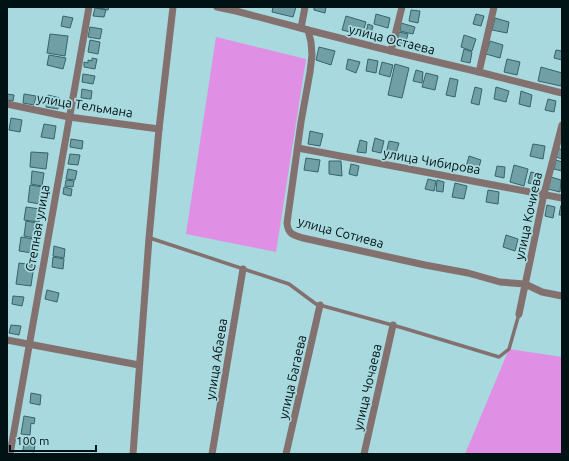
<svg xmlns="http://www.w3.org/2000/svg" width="569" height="461" viewBox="0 0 569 461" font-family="Ubuntu,sans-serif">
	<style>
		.green { fill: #df90e5 }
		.building { fill: #70a0a5; stroke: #366469 }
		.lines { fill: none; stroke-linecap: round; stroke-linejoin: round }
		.service { stroke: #83716f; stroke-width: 3.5 }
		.minor { stroke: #83716f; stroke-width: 7 }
		.labels { text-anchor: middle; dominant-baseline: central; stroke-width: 3.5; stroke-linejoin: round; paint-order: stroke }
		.street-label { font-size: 13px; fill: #011214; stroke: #a8d9de }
	</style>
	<rect width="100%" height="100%" fill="#a8d9de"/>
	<g class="green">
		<polygon points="216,37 306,59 276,252 186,234"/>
		<polygon points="509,349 562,357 562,454 465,454"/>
	</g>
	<g class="building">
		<polygon points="95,7 109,7 108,10"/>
		<polygon points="273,7 296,7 293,17 272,12"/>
		<polygon points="314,7 326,7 325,13 314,10"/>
		<polygon points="95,8 106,10 104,17 93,16"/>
		<polygon points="411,10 420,11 418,23 409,21"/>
		<polygon points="376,14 390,18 388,28 374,24"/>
		<polygon points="476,14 484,16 481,26 473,24"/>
		<polygon points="63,16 73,18 70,28 61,26"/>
		<polygon points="346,16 366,22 362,35 342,30"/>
		<polygon points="495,18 509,22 507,33 492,30"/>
		<polygon points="401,23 415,27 413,34 400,31"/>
		<polygon points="368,24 373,26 370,37 365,36"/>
		<polygon points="90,27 102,29 100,39 88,37"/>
		<polygon points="399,32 408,34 404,48 396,46"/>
		<polygon points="50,34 68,36 65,56 47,53"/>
		<polygon points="464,35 476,39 472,51 461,47"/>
		<polygon points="90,40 100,42 98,54 88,52"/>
		<polygon points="490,41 503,45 500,58 486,54"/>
		<polygon points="413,43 423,45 421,52 411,49"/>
		<polygon points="319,47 335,51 331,65 316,60"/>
		<polygon points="464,49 472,52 470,63 461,61"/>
		<polygon points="556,50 562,51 562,60 554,58"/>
		<polygon points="49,55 66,58 63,69 47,65"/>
		<polygon points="92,58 97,59 95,69 84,67 84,62 88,63 88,60 92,61"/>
		<polygon points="348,59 360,62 356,73 346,69"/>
		<polygon points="368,59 378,61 376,73 366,71"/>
		<polygon points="507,59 520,62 517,75 504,72"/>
		<polygon points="382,62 393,65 390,77 379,74"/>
		<polygon points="395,64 409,68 402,98 388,95"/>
		<polygon points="541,67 562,73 562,80 561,86 538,81"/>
		<polygon points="416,70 423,72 422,83 413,81"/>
		<polygon points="426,73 438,76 435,90 422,87"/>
		<polygon points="83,74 95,76 93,84 82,82"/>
		<polygon points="450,78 458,80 455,97 446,95"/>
		<polygon points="475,87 482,89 479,105 471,103"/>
		<polygon points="496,87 509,91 506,102 494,99"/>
		<polygon points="82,89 92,91 91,99 81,98"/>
		<polygon points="521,91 532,95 530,107 519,104"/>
		<polygon points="7,94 14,95 13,101 7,100"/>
		<polygon points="24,94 36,96 34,105 23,103"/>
		<polygon points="48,95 60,98 58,109 46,107"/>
		<polygon points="548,99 556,101 554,112 545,110"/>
		<polygon points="11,118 22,120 20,132 9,130"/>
		<polygon points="44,124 56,126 54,139 41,137"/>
		<polygon points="310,131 323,134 320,146 308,144"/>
		<polygon points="375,138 384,141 381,153 372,151"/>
		<polygon points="71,139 83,141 82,149 70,147"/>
		<polygon points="360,140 367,142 366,153 357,152"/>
		<polygon points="389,141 399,143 395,156 386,154"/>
		<polygon points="533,144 545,146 543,159 530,156"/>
		<polygon points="558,148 562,150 562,159 556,157"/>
		<polygon points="31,152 48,153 46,169 30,167"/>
		<polygon points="70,154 80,155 78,165 68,164"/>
		<polygon points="469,156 481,160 477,174 465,171"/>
		<polygon points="306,158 320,160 318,172 304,170"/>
		<polygon points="556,160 562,162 562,171 554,169"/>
		<polygon points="329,161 341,161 342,176 329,174"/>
		<polygon points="351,164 359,166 357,176 349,174"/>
		<polygon points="514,165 528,169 524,186 510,182"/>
		<polygon points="497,166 505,167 504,178 495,176"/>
		<polygon points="68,169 77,171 75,180 66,179"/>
		<polygon points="32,171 44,173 42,186 31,184"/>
		<polygon points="531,172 540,174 538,185 528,183"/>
		<polygon points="551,177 561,180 560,192 548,189"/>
		<polygon points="428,179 436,181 434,191 425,189"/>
		<polygon points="66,180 74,181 73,187 65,186"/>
		<polygon points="437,180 444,182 443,192 436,191"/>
		<polygon points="455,183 467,186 464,199 452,197"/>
		<polygon points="30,185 43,187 40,204 28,202"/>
		<polygon points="64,187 72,189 71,196 63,194"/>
		<polygon points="488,190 499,192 498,204 486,202"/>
		<polygon points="547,205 555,207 553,218 545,216"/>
		<polygon points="561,205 562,205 562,215 559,215"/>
		<polygon points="26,207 40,209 39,222 24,220"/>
		<polygon points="26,221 37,223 35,238 24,236"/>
		<polygon points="506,235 518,239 515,251 503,247"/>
		<polygon points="21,237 34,239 32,253 19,251"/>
		<polygon points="54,246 65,249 64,258 53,256"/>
		<polygon points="53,257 64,259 63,269 52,267"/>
		<polygon points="19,263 34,265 31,286 16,284"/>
		<polygon points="47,290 59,293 57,302 45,299"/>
		<polygon points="13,296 24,297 22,306 12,304"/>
		<polygon points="11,325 21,326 19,335 9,333"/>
		<polygon points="31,393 41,395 40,405 30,403"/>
		<polygon points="24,416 35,418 34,424 31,423 30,435 21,434"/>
		<polygon points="24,442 35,444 34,452 23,450"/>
	</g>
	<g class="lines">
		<polyline class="service" points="150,238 289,284 316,304 403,328 499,357 509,349 519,314"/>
		<g class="minor">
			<polyline points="217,7 236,11 308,30 391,51 479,72 562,93"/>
			<polyline points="301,28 305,7"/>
			<path d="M308 30 311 42 312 55 310 72 301 122 287 223C288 234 293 235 303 238L425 265 468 273 500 282 525 284 542 292 562 296"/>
			<polyline points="391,51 402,7"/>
			<polyline points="479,72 494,7"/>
			<polyline points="7,104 69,117 159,129"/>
			<polyline points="298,148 562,198"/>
			<polyline points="519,314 544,194 562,125"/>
			<polyline points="7,340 139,365"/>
			<polyline points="10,454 89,7"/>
			<polyline points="133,454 149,238 159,129 173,7"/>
			<polyline points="212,454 243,269"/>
			<polyline points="286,454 320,305"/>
			<polyline points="364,454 393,325"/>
		</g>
	</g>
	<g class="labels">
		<g class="street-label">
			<text transform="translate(392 39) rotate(14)">улица Остаева</text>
			<text transform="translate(85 105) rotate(9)">улица Тельмана</text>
			<text transform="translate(432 161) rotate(10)">улица Чибирова</text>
			<text transform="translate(528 216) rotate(-78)">улица Кочиева</text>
			<text transform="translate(37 228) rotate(-80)">Степная улица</text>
			<text transform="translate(341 232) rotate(15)">улица Сотиева</text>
			<text transform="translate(216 359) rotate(-81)">улица Абаева</text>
			<text transform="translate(292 377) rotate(-77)">улица Багаева</text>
			<text transform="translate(367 387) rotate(-77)">улица Чочаева</text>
		</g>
	</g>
	<rect width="569" height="461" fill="none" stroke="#011214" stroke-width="16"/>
	<path d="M10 445v6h86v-6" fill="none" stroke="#011214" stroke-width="2"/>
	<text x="16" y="445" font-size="12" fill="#011214" stroke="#a8d9de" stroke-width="3" paint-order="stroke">100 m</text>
</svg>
